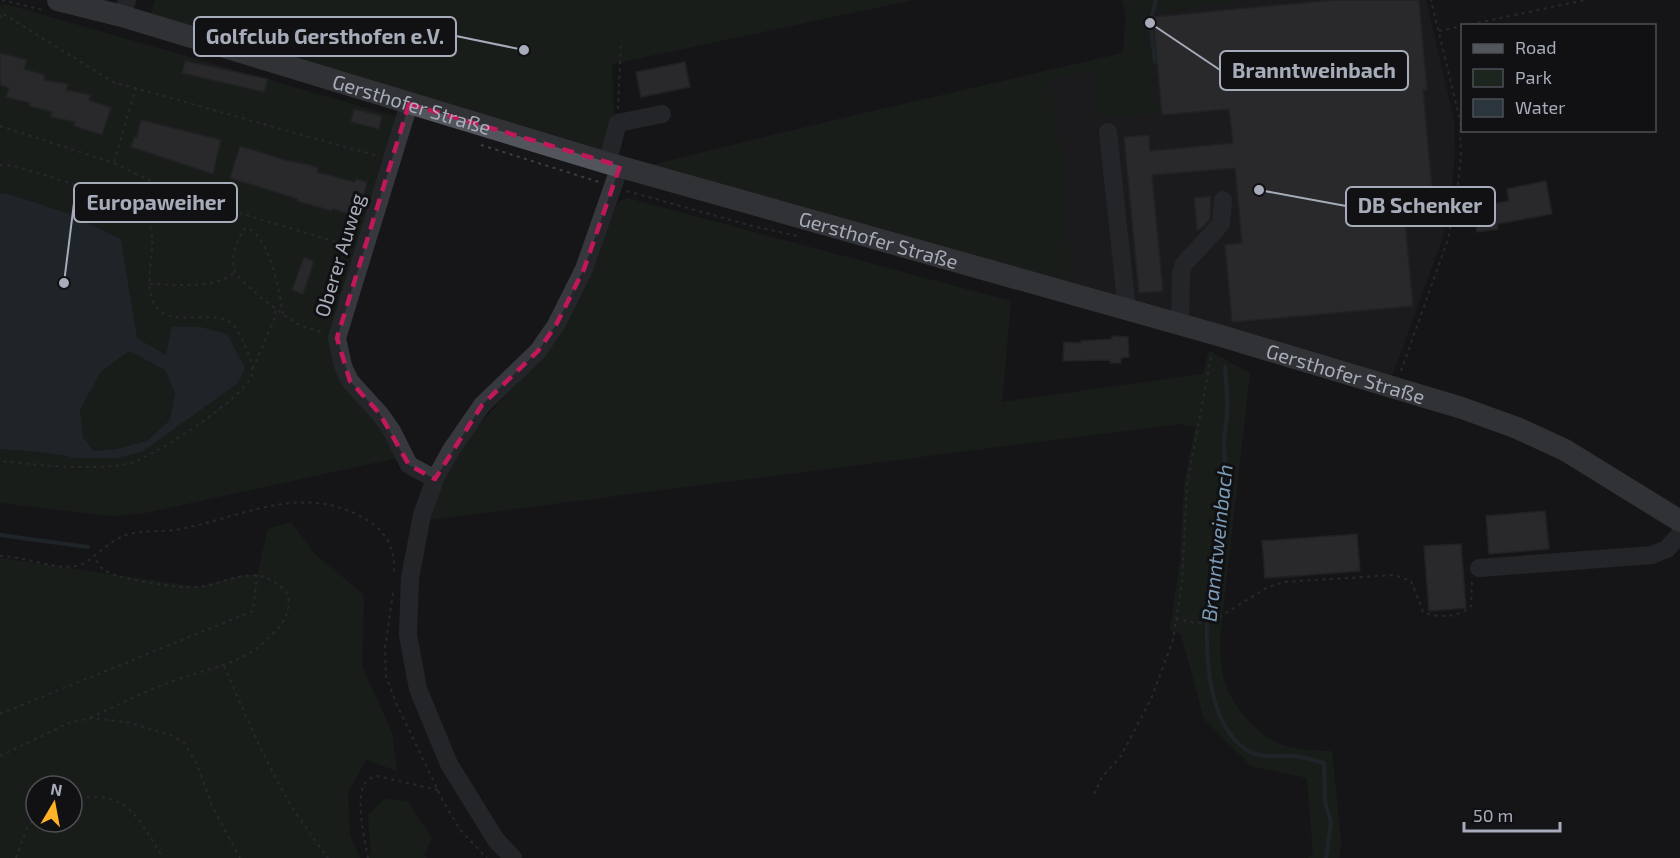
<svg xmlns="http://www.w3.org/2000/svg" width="1680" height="858" viewBox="0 0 1680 858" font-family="'Exo 2',sans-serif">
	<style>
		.built { fill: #222225 }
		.green { fill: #1d261e; fill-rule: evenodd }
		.water { fill: #2b353d; fill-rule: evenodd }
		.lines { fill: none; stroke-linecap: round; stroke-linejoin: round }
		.stream { stroke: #2b353d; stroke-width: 4 }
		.building { fill: #404145; stroke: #2f3034; stroke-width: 1.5 }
		.path { stroke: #3c3f44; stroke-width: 2; stroke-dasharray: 3 4.5; stroke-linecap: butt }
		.minor { stroke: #36383d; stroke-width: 18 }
		.major { stroke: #52555c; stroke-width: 22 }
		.marked { fill: none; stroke: #c2185b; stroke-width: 4.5; stroke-dasharray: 12 8; stroke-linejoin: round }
		.labels { text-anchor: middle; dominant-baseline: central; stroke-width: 6; stroke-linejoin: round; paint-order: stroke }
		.street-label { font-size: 20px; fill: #a6acb9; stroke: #111113 }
		.water-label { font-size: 21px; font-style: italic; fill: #7b9cb7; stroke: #111113 }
		.leader { fill: none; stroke: #a6acb9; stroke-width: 2 }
		.callout-dot { fill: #a6acb9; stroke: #111113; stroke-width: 2 }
		.callout { fill: #111113; stroke: #a6acb9; stroke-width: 2 }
		.callout-label { font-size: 21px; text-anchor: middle; font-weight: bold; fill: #a6acb9 }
	</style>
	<rect width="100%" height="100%" fill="#161618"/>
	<polygon class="built" points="1249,0 1426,0 1454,120 1455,155 1451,194 1443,237 1391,379 1070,284 1066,186 1051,81 1091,71 1157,113 1147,14"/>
	<g class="green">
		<polygon points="155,0 913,0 612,64 614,123 606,152 151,14"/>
		<polygon points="1122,0 1249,0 1147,14 1157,113 1098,118 1091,71 1051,81 1066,186 1070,284 647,166 843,118 1123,53 1126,15"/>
		<polygon points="0,5 9,5 401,118 335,337 378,417 397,458 145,513 113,516 0,503 0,449 40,452 77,458 117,458 142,452 238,383 245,368 227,334 201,327 166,355 137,338 121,239 64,212 5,193 0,194"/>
		<path d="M627 198 1011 301 1002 402 1203 374 1209 351 1250 373 1220 636C1220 652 1220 671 1226 686 1233 707 1258 734 1278 743 1294 750 1316 751 1332 751L1341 842 1339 858H1308L1313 853 1307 778 1251 766 1204 719 1181 634 1170 630 1180 560 1184 487 1195 427 1179 424 427 520 441 482 468 438 506 395 546 355 561 332 592 273 614 209 620 201Z"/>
		<polygon points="129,351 165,370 175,393 170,420 147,441 116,449 94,451 83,438 80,409 101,372"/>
		<path d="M291 522 315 554 364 595 362 666 392 733 397 771 366 760 348 792 350 835 360 858H0V558L199 587 243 575H257L268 529ZM36 786H72V822H36Z"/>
		<polygon points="388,799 407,801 432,838 424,854 427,858 366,858 371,854 368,815 382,801"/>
	</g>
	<path class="water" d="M5 193 64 212 121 239 137 338 166 355 172 327H201L227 334 245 368 238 383 142 452 117 458H77L40 452 0 449V194ZM129 351 165 370 175 393 170 420 147 441 116 449 94 451 83 438 80 409 101 372Z"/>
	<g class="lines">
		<g class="stream">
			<polyline points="1155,62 1150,23 1156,0"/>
			<path d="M1225 367C1226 382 1228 397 1227 412 1227 423 1224 434 1224 444 1224 458 1227 472 1226 485 1224 501 1219 515 1217 530 1207 589 1190 713 1248 751 1262 759 1278 755 1293 756 1304 757 1314 760 1324 763L1325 801 1331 823 1326 858"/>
			<polyline points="0,535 88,547"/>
		</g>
	</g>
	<g class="building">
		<polygon points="1334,0 1419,0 1427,90 1423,90 1434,210 1404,212 1413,306 1232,322 1225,245 1242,243 1235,168 1152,175 1163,291 1139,293 1124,137 1149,135 1150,151 1233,143 1229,109 1162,115 1153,17"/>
		<polygon points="0,53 27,60 24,69 45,75 44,80 68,84 66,90 90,95 89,100 111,108 102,135 74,126 75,122 51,117 52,112 29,106 30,103 6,97 9,88 0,85"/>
		<polygon points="185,61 268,79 264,92 182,73"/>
		<polygon points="685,62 690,87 641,97 636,72"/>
		<polygon points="354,109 382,116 379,129 351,122"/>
		<polygon points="141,120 221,140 213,174 131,147 134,137 137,137"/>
		<polygon points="240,146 285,160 310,165 318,168 317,172 355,182 356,179 367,182 358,217 333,209 332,211 297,201 298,199 230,178"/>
		<polygon points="1546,181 1552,214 1497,224 1498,229 1477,232 1473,207 1509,201 1507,189"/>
		<polygon points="1211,196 1210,219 1201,229 1197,230 1194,198"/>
		<polygon points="304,257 314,261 303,294 292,290"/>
		<polygon points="1112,336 1128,337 1129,357 1121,358 1121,363 1110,363 1110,360 1063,361 1064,342 1081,343 1081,341 1112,339"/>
		<polygon points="1545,511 1549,549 1489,554 1486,516"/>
		<polygon points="1357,534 1360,571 1265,578 1262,541"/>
		<polygon points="1461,544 1466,608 1429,611 1424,546"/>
	</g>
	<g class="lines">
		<g class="path">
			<polyline points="2,0 43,10"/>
			<polyline points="0,18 2,13 113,82 378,156"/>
			<polyline points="1463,26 1585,0"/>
			<polyline points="1439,31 1462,26"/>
			<polyline points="618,109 621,41"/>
			<polyline points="0,126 114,163 179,195 350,246"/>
			<polyline points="481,145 599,182"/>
			<polyline points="114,162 136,87"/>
			<path d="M0 165 15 166C44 176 138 199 150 227 153 233 152 242 152 249 151 267 145 292 156 307 174 329 217 307 233 325 241 333 255 365 252 375 245 398 147 462 123 465 82 470 40 465 0 461"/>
			<polyline points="627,191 752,226 798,236"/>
			<path d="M150 284C177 284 213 290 235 272"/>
			<path d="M283 314C279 289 271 241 248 228L243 230C237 242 230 257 235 271 239 282 284 316 296 323 304 328 314 329 323 333"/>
			<polyline points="253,369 275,317 276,307"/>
			<polyline points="1401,371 1448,239 1457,193 1461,156 1460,120 1431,0"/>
			<path d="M0 556C24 556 54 570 77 566 91 563 107 541 126 535 145 529 166 533 185 528 248 515 307 481 370 522 387 533 396 551 394 572"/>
			<polyline points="393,593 385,648 386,676 397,705 444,803 461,831 487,858"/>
			<path d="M1176 619 1196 623 1211 622 1268 587 1285 582 1394 575 1411 581 1423 612C1438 618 1459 618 1471 606L1472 581"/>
			<path d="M224 666C244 711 263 758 288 800 300 820 314 839 328 858"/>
			<polyline points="0,714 253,611 257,575"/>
			<path d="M90 718C118 705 145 691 173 681 219 664 246 666 280 626 286 618 291 606 288 596 286 591 281 586 276 583 251 565 225 584 198 587 180 589 124 580 108 572 100 569 97 563 95 555"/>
			<polyline points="0,756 69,723 90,718 127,722 173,736 184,743 189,751 197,764 212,806 240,858"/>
			<polyline points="1094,794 1102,777 1121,756 1151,699 1173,640 1182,582 1187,485 1212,352"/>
			<path d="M72 800C127 787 138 818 163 858"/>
			<polyline points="16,858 27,828 36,817"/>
			<path d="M368 858C365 841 353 791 368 780 370 778 374 777 377 776L438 790"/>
		</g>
		<g class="minor">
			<polyline points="122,16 127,0"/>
			<polyline points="409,104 337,338 343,366 350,381 380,414 392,431 409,465 435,479"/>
			<polyline points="1108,132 1127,310"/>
			<polyline points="607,163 618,123 662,114"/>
			<polyline points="1180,325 1181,273 1184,264 1221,224 1223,200"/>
			<polyline points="1479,568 1652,555 1667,549 1680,534"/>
			<polyline points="513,858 496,840 449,764 418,689 408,635 410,578 422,515 435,479 451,450 482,405 538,351 556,325 584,269 620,166"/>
		</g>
		<path class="major" id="s1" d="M58 0 122 16 607 163 1218 335 1462 408 1517 428 1565 450 1680 521"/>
	</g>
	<path d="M0 0H1680V858H0ZM409 104 620 166 584 269 556 325 538 351 482 405 435 479 409 465 380 414 350 381 337 338Z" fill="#161618" fill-opacity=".55" fill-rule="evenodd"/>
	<path class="marked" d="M409 104 620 166 584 269 556 325 538 351 482 405 435 479 409 465 380 414 350 381 337 338Z"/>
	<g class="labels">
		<g class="street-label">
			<text stroke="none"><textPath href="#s1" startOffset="369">Gersthofer Straße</textPath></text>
			<text stroke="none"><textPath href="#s1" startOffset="855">Gersthofer Straße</textPath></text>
			<text transform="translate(339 255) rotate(-73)">Oberer Auweg</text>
			<text stroke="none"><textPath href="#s1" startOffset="1341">Gersthofer Straße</textPath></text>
		</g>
		<g class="water-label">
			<text transform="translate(1216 543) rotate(-84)">Branntweinbach</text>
		</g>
	</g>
	<path class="leader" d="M524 50L456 36M1150 23L1220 70M64 283L74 203M1259 190L1346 206"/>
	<g class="callout-dot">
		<circle cx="524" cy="50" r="6"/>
		<circle cx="1150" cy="23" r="6"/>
		<circle cx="64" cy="283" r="6"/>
		<circle cx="1259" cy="190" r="6"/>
	</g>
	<g class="callout">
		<rect x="194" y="17" width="262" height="39" rx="6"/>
		<rect x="1220" y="51" width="188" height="39" rx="6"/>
		<rect x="74" y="183" width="163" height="39" rx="6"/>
		<rect x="1346" y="187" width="149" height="39" rx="6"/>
	</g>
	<g class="callout-label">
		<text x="325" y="44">Golfclub Gersthofen e.V.</text>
		<text x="1314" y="78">Branntweinbach</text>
		<text x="156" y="210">Europaweiher</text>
		<text x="1420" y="213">DB Schenker</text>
	</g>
	<rect x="1461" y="24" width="195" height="108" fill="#111113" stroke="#4d4f55" stroke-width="1.5"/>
	<rect x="1473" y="44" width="30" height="9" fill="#52555c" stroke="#4d4f55" stroke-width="1.5"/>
	<text x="1515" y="54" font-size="18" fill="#a6acb9">Road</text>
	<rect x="1473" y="69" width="30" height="18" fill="#1d261e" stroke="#4d4f55" stroke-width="1.5"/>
	<text x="1515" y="84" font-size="18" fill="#a6acb9">Park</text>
	<rect x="1473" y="99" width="30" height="18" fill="#2b353d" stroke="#4d4f55" stroke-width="1.5"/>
	<text x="1515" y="114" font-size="18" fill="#a6acb9">Water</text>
	<g transform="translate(54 804) rotate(10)"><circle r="28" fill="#111113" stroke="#4d4f55" stroke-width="1.5"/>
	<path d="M0-4.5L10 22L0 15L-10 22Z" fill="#ffb227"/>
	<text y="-9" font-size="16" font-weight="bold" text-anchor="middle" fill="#a6acb9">N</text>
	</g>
	<path d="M1464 822v9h96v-9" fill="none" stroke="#a6acb9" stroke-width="3"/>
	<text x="1473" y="822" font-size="18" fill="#a6acb9" stroke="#111113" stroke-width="4.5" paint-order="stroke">50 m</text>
</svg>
